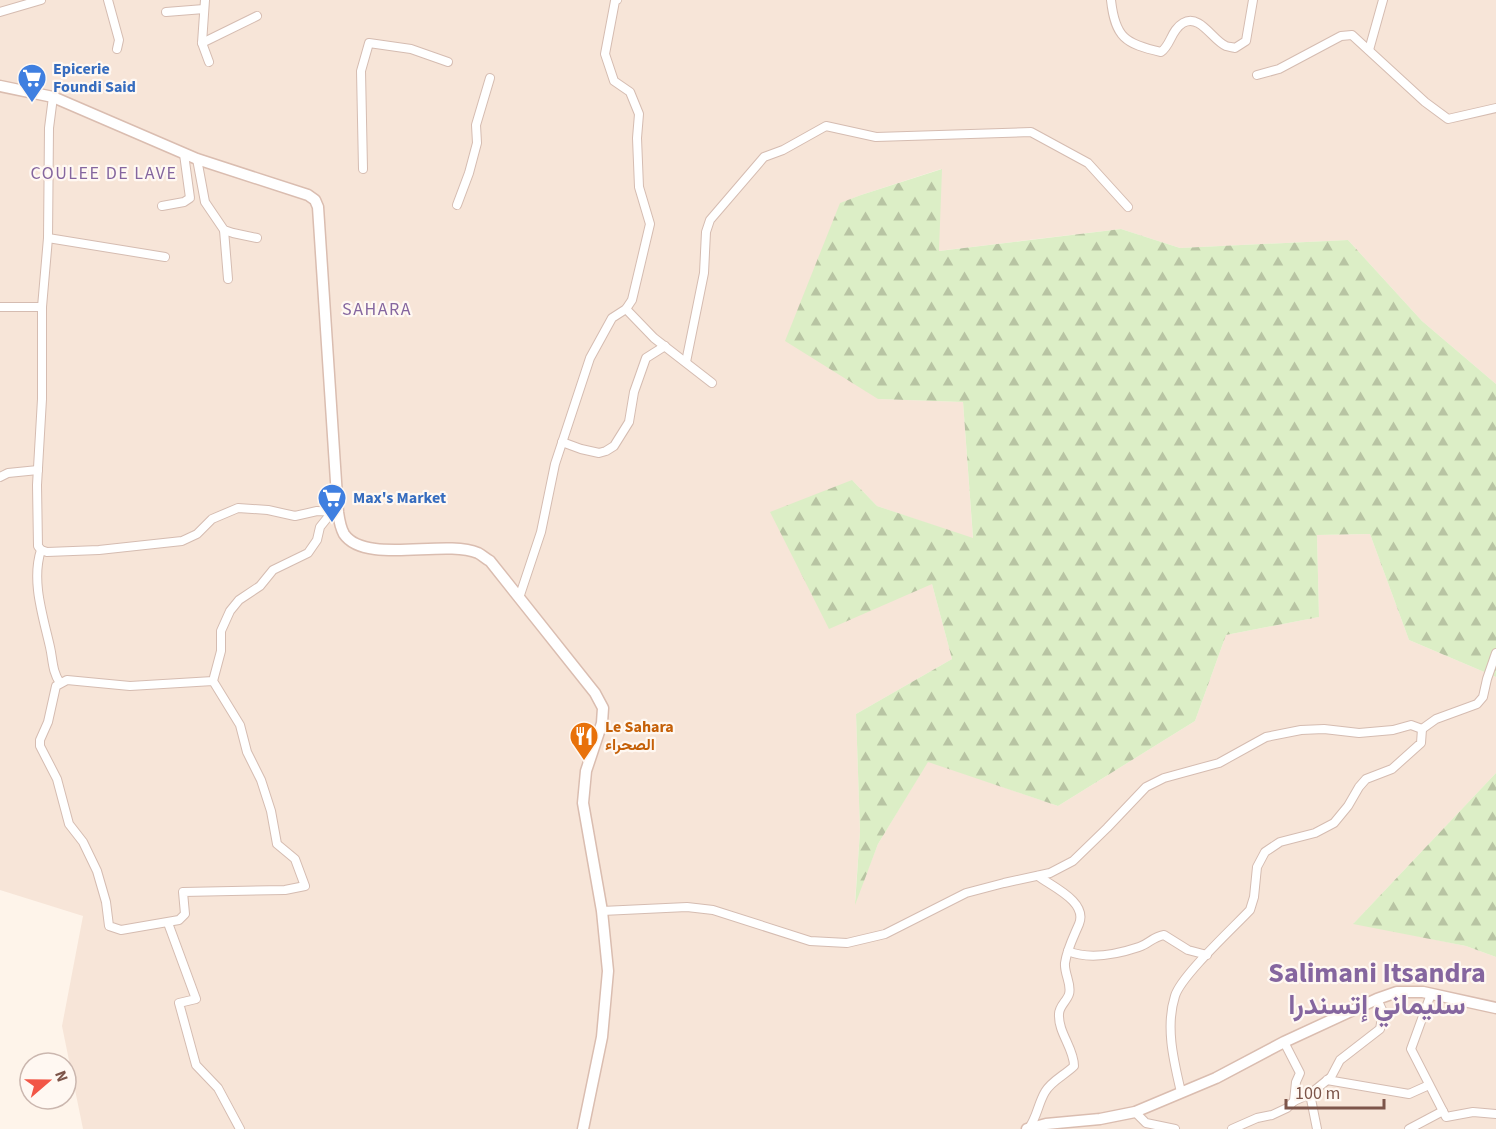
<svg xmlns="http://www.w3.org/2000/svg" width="1496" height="1129" viewBox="0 0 1496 1129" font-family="'Source Sans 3',Vazirmatn,sans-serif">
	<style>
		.residential { fill: #f7e5d8 }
		.forest { fill: url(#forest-firs) }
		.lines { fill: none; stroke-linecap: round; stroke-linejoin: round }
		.street-casing { stroke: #d5bcb1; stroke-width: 10 }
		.secondary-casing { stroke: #dabdb0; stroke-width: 13 }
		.street { stroke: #fff; stroke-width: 8 }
		.secondary { stroke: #fff; stroke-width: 10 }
		.labels { text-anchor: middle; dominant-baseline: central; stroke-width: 4.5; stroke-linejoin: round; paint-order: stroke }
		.shop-label { font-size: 16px; font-weight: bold; fill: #366cbe; stroke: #fff8f2; text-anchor: start }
		.food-label { font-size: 16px; font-weight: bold; fill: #c56008; stroke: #fff8f2; text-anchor: start }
		.neighbourhood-label { font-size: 18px; letter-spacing: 1.5px; fill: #85669f; stroke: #fff8f2 }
		.town-label { font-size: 28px; font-weight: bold; fill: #85669f; stroke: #fff8f2 }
	</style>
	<defs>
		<pattern id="forest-firs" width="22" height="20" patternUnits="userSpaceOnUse" patternTransform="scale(1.5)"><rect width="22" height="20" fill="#dceec6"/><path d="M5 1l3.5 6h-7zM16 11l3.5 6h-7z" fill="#b8c4a3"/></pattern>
	</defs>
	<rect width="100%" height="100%" fill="#fef4ea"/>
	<polygon class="residential" points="0,0 1496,0 1496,384 1422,321 1348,240 1180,248 1121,229 938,251 941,169 861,195 841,203 878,399 963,402 973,539 877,506 852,480 932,584 952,659 856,714 860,831 855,902 878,844 928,761 1058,806 1195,721 1226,635 1319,617 1317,535 1370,534 1409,640 1496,677 1496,773 1354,923 1466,946 1496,957 1496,1129 83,1129 62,1026 83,916 0,890"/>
	<g class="forest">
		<polygon points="942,169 939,251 1121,229 1180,248 1348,240 1422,321 1496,384 1496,677 1409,640 1370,534 1317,535 1319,617 1226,635 1195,721 1058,806 928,762 878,844 855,905 860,831 856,714 952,659 932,584 829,629 770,512 852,480 877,506 973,538 963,402 878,399 785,341 840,203 861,195"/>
		<polygon points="1496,773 1496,957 1466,946 1353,924"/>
	</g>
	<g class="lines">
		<g class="street-casing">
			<g id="street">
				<polyline points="108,0 119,40 117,49"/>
				<polyline points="205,0 202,43 209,62"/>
				<path d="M1111 0C1115 37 1125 44 1161 52 1171 45 1171 30 1183 23 1200 13 1213 41 1226 46 1229 47 1232 47 1235 48L1246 41 1253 0"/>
				<polyline points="0,12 41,0"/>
				<polyline points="166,12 204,9"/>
				<polyline points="202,43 257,16"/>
				<polyline points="1369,50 1383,0"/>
				<polyline points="1257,75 1279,69 1341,36 1352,35 1425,102 1448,119 1496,108"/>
				<path d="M53 97 49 128 48 238 42 307V399L37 485 38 546 41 550C31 581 43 616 50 647 53 660 52 671 60 683"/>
				<polyline points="197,159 205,202 224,230 233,233 257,238"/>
				<polyline points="363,169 361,71 369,43 411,49 448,62"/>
				<polyline points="457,205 469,173 477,143 476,125 490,78"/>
				<polyline points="162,206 184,202 190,198 184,154"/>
				<polyline points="224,230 228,279"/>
				<polyline points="48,238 165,257"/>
				<polyline points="0,307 42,307"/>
				<polyline points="626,309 654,338 712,383"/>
				<polyline points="686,362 704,273 706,232 710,220 764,157 783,150 826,126 876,137 1031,132 1088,163 1128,207"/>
				<polyline points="562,442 581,449 599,453 606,451 614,446 629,422 634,392 646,358 665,346"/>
				<polyline points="0,477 8,473 38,470"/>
				<polyline points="41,550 47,552 99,550 182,541 197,534 212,519 238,508 268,510 295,516 317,511 336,512"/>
				<polyline points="519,598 541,532 555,464 590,358 612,318 626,309 632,300 650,224 639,187 637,138 639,114 630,92 614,81 605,54 615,1 617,0"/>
				<polyline points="213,681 130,686 67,680 56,686 48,722 40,740 40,746 57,779 69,824 83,842 97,871 106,902 109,926 121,930 179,920 185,914 183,892 285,890 305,886 295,859 277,844 271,811 261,780 247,752 240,725 213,681 221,651 221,631 230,611 239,600 260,586 273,570 308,553 317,540 320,527 328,517 338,512"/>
				<polyline points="1422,729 1436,719 1477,704 1483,697 1487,679 1496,653"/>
				<polyline points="602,911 687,907 713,910 810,941 847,943 885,934 966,893 1004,883 1050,873 1073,861 1107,828 1146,787 1164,778 1219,763 1266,737 1301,730 1324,729 1359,733 1393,730 1411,725 1422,729"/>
				<polyline points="168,923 196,999 179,1003 196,1065 218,1088 240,1129"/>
				<path d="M1068 951C1089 960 1118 954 1139 947 1149 944 1152 937 1164 935L1188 950 1207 955"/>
				<polyline points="1431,994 1411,1049 1446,1117 1473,1112 1496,1114"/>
				<polyline points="1284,1042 1300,1073 1296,1082 1294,1101"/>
				<polyline points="1327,1080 1409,1094 1429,1085"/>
				<path d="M1181 1092C1174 1062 1165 1027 1175 996 1181 976 1233 928 1250 910L1254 897 1257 867 1265 852 1280 842 1315 833 1334 823 1348 806 1359 787 1366 779 1392 769 1421 743 1422 729"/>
				<polyline points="1310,1094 1317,1129"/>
				<polyline points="1135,1112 1146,1123 1175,1129"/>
				<path d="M1029 1128C1037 1117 1038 1104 1045 1092 1051 1081 1065 1075 1074 1066 1074 1048 1058 1033 1059 1014 1059 1006 1067 1001 1069 994 1072 984 1064 974 1065 963 1067 949 1074 936 1079 924 1088 902 1053 887 1038 876"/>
				<polyline points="1232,1129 1257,1118 1272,1115 1287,1108 1294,1101 1310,1094 1331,1077 1340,1060 1380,1029 1383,1012 1377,999"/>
				<polyline points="1409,1129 1443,1111"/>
			</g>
		</g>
		<g class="secondary-casing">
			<g id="secondary">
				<path d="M0 86 53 97 197 159 308 195 315 200 318 207 338 512C339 519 340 527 344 534 365 565 444 539 478 553 482 555 486 559 490 561L595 693 603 708 602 723 586 771 583 803 602 911 608 971 602 1037 583 1129"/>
				<polyline points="1027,1129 1046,1124 1100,1119 1135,1112 1216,1078 1284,1042 1377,999 1397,992 1423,992 1496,1008"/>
			</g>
		</g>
		<use href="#street" class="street"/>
		<use href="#secondary" class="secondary"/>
	</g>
	<defs>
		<g id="supermarket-pin" transform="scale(1.5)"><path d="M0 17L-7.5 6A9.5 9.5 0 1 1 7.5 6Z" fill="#3f7fe0" stroke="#fff8f2"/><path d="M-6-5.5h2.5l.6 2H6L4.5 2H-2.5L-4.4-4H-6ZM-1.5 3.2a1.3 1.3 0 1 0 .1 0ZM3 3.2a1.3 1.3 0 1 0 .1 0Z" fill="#fff"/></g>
		<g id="restaurant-pin" transform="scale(1.5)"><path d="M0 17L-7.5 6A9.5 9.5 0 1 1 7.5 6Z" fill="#e8710a" stroke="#fff8f2"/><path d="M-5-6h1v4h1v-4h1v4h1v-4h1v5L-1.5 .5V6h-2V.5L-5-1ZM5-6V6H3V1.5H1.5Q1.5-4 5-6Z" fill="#fff"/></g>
	</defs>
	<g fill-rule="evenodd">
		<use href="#supermarket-pin" x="32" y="78"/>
		<use href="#supermarket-pin" x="332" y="498"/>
		<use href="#restaurant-pin" x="584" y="736"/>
	</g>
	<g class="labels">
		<g class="shop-label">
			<text x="53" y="69">Epicerie<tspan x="53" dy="18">Foundi Said</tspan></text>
			<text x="353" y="498">Max's Market</text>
		</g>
		<g class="food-label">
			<text x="605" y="727">Le Sahara<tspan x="605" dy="18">الصحراء</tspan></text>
		</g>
		<g class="neighbourhood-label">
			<text x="104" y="173">COULEE DE LAVE</text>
			<text x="377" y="309">SAHARA</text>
		</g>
		<g class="town-label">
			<text x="1377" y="973">Salimani Itsandra<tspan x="1377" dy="32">سليماني إتسندرا</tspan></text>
		</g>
	</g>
	<g transform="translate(48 1081) rotate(70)"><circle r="28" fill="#fff8f2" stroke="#cbb7af" stroke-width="1.5"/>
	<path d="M0-4.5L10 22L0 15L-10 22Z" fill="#f25646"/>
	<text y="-9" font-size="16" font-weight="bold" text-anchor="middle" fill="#7d554a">N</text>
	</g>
	<path d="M1286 1099v9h98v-9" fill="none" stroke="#7d554a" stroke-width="3"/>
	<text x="1295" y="1099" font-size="18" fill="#7d554a" stroke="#fff8f2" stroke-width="4.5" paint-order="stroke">100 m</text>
</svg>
